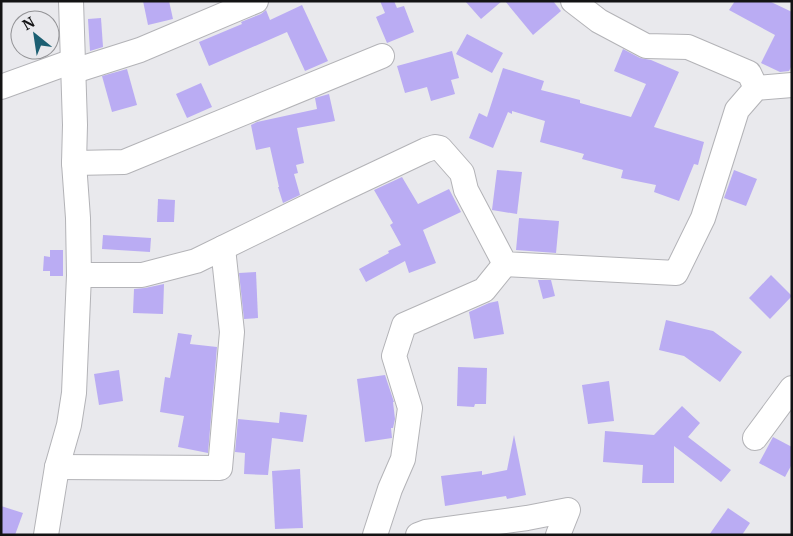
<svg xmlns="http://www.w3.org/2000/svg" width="793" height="536" viewBox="0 0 793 536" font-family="Merriweather,serif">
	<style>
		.building { fill: #baacf3 }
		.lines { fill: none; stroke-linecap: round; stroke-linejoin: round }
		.minor-casing { stroke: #b3b3b7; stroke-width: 26 }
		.minor { stroke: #fff; stroke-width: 24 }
	</style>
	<rect width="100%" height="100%" fill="#e9e9ed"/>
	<g class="building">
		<polygon points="143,1 169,1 173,19 148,25"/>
		<polygon points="380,1 394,1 397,8 404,6 414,32 387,43 376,17 385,13"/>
		<polygon points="465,1 502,1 481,19"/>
		<polygon points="505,1 553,1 561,11 533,35"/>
		<polygon points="735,1 769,1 792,12 792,65 789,71 780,72 761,63 775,35 729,10"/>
		<polygon points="302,5 328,61 305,71 287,32 209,66 199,42 242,24 241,22 261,14 266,10 270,20"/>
		<polygon points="101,18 103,47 90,51 88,19"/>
		<polygon points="467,34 503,53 492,73 456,54"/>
		<polygon points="623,49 640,58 651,60 679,72 654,127 704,142 698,165 694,164 679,201 654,192 656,185 621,178 623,170 582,159 584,154 540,142 545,121 512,111 512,114 508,112 493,148 469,138 479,113 487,117 503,68 544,81 541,90 580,100 580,103 631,117 646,84 614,71"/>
		<polygon points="452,51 459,78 451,80 455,94 431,101 427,87 405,93 397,66"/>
		<polygon points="127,69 137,105 112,112 102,76"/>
		<polygon points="201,83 212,107 187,118 176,94"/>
		<polygon points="329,94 335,121 297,128 304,163 296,165 298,173 294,174 300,195 283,203 278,187 279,187 270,147 256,150 251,125 257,122 317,109 315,98"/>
		<polygon points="497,170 522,172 517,214 492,210"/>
		<polygon points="734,170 757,179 746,206 724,198"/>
		<polygon points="402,177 418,204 449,189 461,212 423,230 436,263 409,273 405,261 366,282 359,269 389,253 388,251 401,245 390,225 393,223 374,190"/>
		<polygon points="158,199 175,200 174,222 157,222"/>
		<polygon points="519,218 559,221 556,253 516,250"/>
		<polygon points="103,235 151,238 150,252 102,249"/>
		<polygon points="50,250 63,250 63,276 50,276 50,271 43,271 44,256 50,257"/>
		<polygon points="256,272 258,318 244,319 239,273"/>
		<polygon points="771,275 792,296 770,319 749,298"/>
		<polygon points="538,280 551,280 555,296 543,299"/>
		<polygon points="164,284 163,314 133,313 134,289 145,288"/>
		<polygon points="498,301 504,334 474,339 469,312 489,303"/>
		<polygon points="666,320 713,331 742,352 720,382 684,356 659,350"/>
		<polygon points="178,333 192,335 190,344 217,347 208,453 178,447 184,416 160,412 165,377 170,378"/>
		<polygon points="458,367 487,368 486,404 475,404 474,407 457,406"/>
		<polygon points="119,370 123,401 99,405 94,374"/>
		<polygon points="385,375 394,402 393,402 395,419 393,428 391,428 392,438 365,442 357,379"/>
		<polygon points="609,381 614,421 588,424 582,385"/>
		<polygon points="682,406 700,423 688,437 731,470 721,482 674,446 674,483 642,483 643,465 603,462 605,431 654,435"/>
		<polygon points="280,412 307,415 303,442 272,438 268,475 244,474 245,453 235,452 238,419 279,423"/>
		<polygon points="514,435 526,495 507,499 506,496 445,506 441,476 482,471 482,475 507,470"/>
		<polygon points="773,437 792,447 792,464 785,477 759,463"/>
		<polygon points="300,469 303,528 275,529 272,471"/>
		<polygon points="1,506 23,513 15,535 1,535"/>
		<polygon points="728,508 750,523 742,535 709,535"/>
	</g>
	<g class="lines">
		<g class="minor-casing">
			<g id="minor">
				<polyline points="573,1 599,21 646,46 688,47 749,73 756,88"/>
				<polyline points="74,71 140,50 256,1"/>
				<polyline points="1,87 73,61"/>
				<polyline points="74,163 124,162 382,56"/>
				<polyline points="79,275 142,275 196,261 337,192 426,150 435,147 440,148 462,173 466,190 505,264 676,273 703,218 737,110 756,88 792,85"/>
				<polyline points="755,438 792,388"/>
				<polyline points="57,467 220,468 232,332 223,248"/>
				<polyline points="46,535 57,467 69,425 74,393 79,275 78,218 74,163 75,125 71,1"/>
				<polyline points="375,535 390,489 403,459 410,408 394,356 404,325 484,290 505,264"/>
				<polyline points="418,535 426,532 527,518 568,510 558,535"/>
			</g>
		</g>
		<use href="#minor" class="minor"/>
	</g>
	<rect width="793" height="536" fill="none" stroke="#131314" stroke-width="5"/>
	<g transform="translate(35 35) rotate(330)"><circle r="24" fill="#e9e9ed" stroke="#939396"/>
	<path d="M0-4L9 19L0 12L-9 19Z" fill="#1c5f72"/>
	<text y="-8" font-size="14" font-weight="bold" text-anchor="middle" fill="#131314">N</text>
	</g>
</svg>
